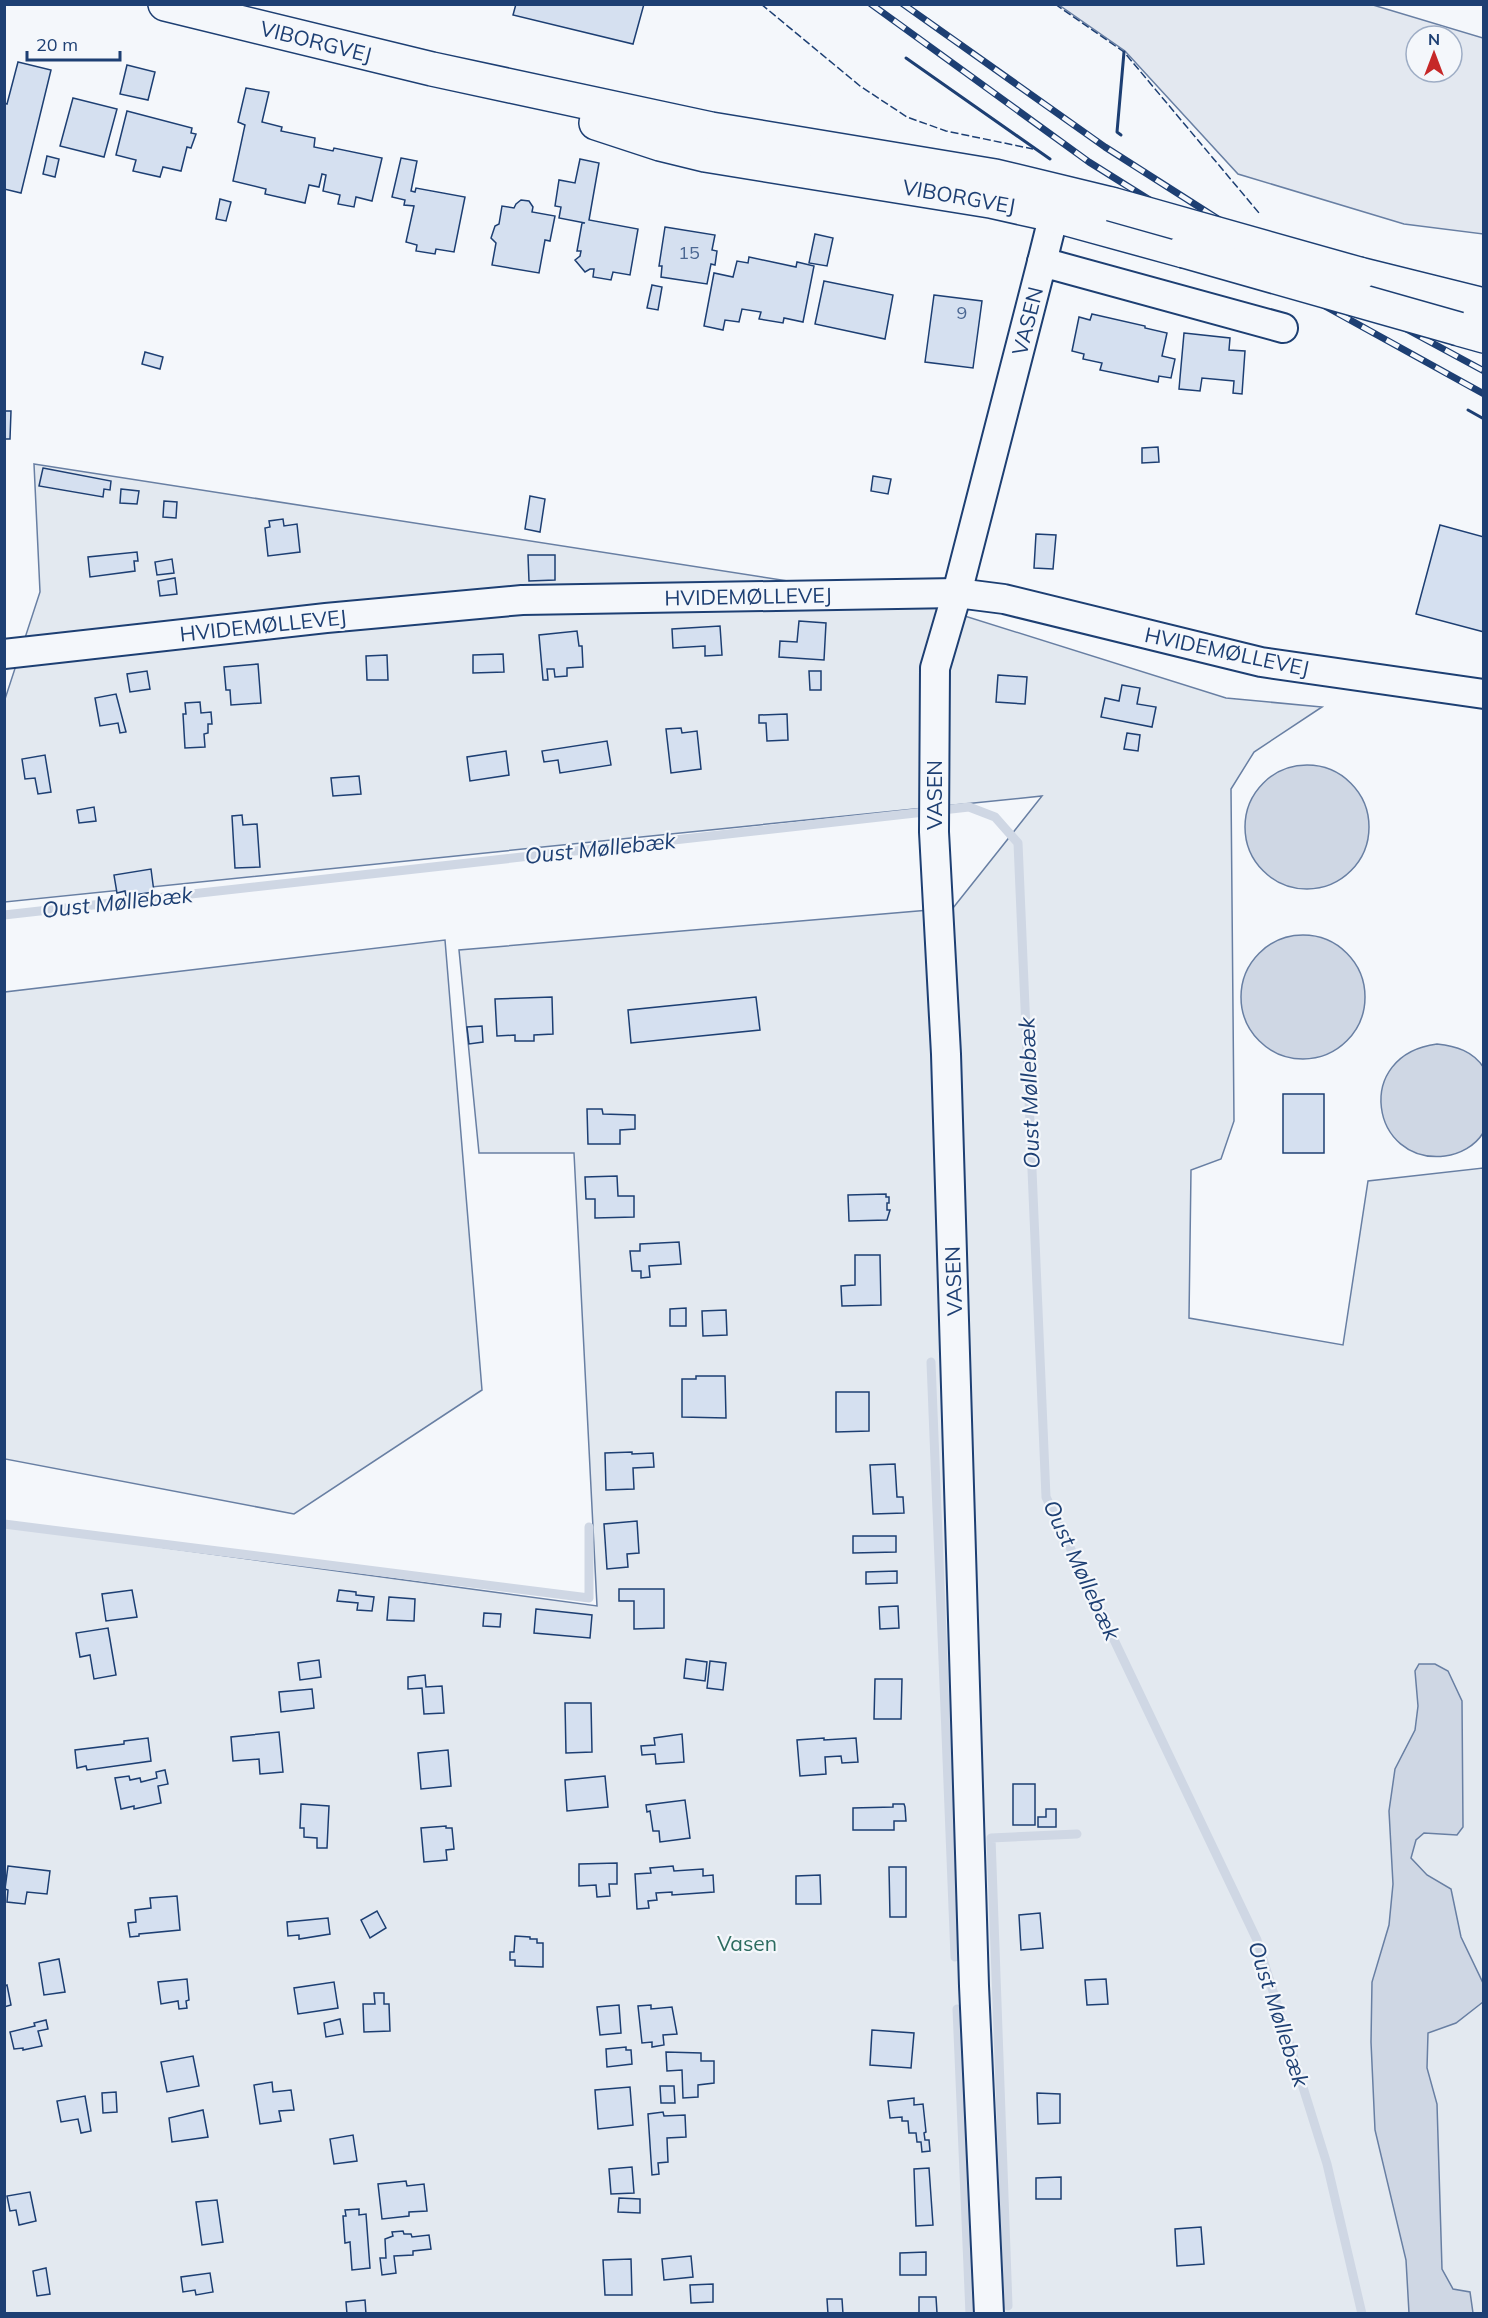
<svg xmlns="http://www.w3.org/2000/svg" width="1488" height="2318" viewBox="0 0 1488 2318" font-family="Mulish,sans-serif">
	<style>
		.green { fill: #e3e9f0; stroke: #687fa3; stroke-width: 1.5 }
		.parking { fill: #e3e8f0; stroke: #687fa3; stroke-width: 1.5; fill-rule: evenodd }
		.water { fill: #cfd7e4; stroke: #687fa3; stroke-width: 1.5 }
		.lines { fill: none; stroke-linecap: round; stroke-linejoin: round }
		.stream { stroke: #cfd7e4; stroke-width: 9 }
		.building { fill: #d5e0f0; stroke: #1d3f73; stroke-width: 1.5 }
		.street-casing { stroke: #1d3f73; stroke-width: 32 }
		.secondary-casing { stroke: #1d3f73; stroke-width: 36 }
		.street { stroke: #f4f7fb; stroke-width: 28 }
		.secondary { stroke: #f4f7fb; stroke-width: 33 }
		.rail-casing { stroke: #1d3f73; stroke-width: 7 }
		.rail { stroke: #f4f7fb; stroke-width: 4.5; stroke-dasharray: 14; stroke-linecap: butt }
		.secondary-bridge-casing { stroke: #1d3f73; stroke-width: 36; stroke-linecap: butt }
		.secondary-bridge { stroke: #f4f7fb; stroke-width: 33 }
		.fence { stroke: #1d3f73; stroke-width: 1.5; stroke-dasharray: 8 3; stroke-linecap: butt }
		.wall { stroke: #1d3f73; stroke-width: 3 }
		.labels { text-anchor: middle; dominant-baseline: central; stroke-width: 4.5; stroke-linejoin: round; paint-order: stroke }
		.number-label { font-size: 18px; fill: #4b6792 }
		.street-label { font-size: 21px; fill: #1d3f73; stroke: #f4f7fb }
		.park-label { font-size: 21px; fill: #2c6c60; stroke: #f4f7fb }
		.water-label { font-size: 22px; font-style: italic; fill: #1d3f73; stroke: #f4f7fb }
	</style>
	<rect width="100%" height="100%" fill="#f4f7fb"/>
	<g class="green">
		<polygon points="34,464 917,601 1226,698 1322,707 1254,752 1231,789 1234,1121 1221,1159 1191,1170 1189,1318 1343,1345 1368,1181 1483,1168 1483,2313 5,2313 5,1526 597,1606 574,1153 479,1153 459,950 953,908 1042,796 5,902 5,699 40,592"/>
		<polygon points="445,940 482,1390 294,1514 5,1459 5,992"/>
	</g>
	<path class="parking" d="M1059 5H1373L1483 38V234L1404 224 1238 174 1125 51ZM1416 36H1452V72H1416Z"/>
	<g class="water">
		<circle cx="1307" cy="827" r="62"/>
		<circle cx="1303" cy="997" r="62"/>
		<path d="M1437 1044C1456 1046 1473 1051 1484 1068L1483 1133C1475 1146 1460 1154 1445 1156 1371 1165 1352 1055 1437 1044Z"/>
		<polygon points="1419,1664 1435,1664 1448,1671 1462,1701 1463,1827 1457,1835 1424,1833 1416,1840 1411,1858 1427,1875 1451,1889 1461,1937 1483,1983 1483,2002 1456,2023 1428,2033 1427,2068 1437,2104 1442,2269 1453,2289 1470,2292 1473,2313 1409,2313 1406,2260 1375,2130 1371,2042 1372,1982 1389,1925 1393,1884 1389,1811 1395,1769 1415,1730 1418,1706 1415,1671"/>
	</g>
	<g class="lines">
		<g class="stream">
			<polyline points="4,915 969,807 995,817 1018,843 1046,1497 1257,1940 1327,2164 1362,2314"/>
			<polyline points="931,1362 955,1957"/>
			<polyline points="4,1524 589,1598 589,1527"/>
			<polyline points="957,2009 970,2314"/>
			<polyline points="1008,2306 991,1838 1077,1834"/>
		</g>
	</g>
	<g class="building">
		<polygon points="516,4 644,4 633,44 513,15"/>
		<polygon points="18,62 51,70 21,193 4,189 4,103 7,104"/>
		<polygon points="127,65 155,72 148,100 120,94"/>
		<polygon points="246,88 269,92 262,122 282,127 281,131 315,138 314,147 333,151 334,148 382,158 372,201 356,197 354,207 338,204 340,195 323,191 326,175 322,174 319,187 309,185 305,203 265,194 266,189 233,181 245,125 238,122"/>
		<polygon points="73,98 117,109 104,157 60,146"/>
		<polygon points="127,111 192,128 191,133 196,134 191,148 187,147 181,171 163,167 160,177 133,171 136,160 116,155"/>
		<polygon points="47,156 59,159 55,177 43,174"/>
		<polygon points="401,158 417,161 411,191 415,192 416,188 465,197 454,252 436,249 435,254 416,251 417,245 406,242 414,206 404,205 405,200 392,197"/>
		<polygon points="580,159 599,163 589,220 638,229 630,275 613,272 611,280 593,277 594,269 590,269 585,272 575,260 580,256 581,251 577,251 582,223 585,223 559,218 561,207 555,206 559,180 575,183"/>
		<polygon points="220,199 231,202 226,221 216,219"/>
		<polygon points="521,200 529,201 533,207 532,212 555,216 550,241 545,240 539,273 492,265 496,243 491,238 495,226 499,224 502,206 514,208 516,204"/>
		<polygon points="665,227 715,235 712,250 717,251 715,265 711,264 707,284 661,277 662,266 659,266"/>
		<polygon points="815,234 833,238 827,266 809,263"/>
		<polygon points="749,257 796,267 797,262 814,266 803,322 784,318 783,323 759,319 761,312 742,309 739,322 725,320 723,330 704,326 714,273 733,277 737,261 748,263"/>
		<polygon points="824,281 893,295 885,339 815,324"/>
		<polygon points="652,285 662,287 658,310 647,308"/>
		<polygon points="934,295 982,301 973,368 925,362"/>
		<polygon points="1092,314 1145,326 1145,328 1167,333 1162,356 1175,359 1171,378 1159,376 1158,382 1100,370 1102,363 1083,359 1084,354 1072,351 1079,317 1090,320"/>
		<polygon points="1184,333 1230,338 1229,350 1245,351 1242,394 1233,393 1234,381 1202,378 1200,391 1179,389"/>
		<polygon points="145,352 163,357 160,369 142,364"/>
		<polygon points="4,411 11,411 10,439 4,439"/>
		<polygon points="1158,447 1159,462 1142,463 1142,448"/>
		<polygon points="43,468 111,481 110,490 104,489 103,497 39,486"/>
		<polygon points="873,476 891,479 888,494 871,491"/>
		<polygon points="121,489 139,491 137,504 120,503"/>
		<polygon points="530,496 545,499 540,532 525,529"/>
		<polygon points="164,501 177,502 176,518 163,517"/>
		<polygon points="283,519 284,526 297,524 300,552 268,556 265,528 270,527 269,521"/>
		<polygon points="1440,525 1484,537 1484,632 1416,614"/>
		<polygon points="1036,534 1056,535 1053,569 1034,568"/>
		<polygon points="137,552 138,561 134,561 135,571 90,577 88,557"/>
		<polygon points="528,555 555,555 555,580 529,581"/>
		<polygon points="172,559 174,573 157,575 155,562"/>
		<polygon points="175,578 177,594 160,596 158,581"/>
		<polygon points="799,621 826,623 824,660 779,657 780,641 797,642"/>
		<polygon points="720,626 722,655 705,656 705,646 673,648 672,629"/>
		<polygon points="577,631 579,646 582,646 583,667 567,668 567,676 555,677 554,669 547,669 548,680 543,680 539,635"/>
		<polygon points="503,654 504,672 473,673 473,655"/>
		<polygon points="387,655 388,680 367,680 366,656"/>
		<polygon points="258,664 261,703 231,705 230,690 226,690 224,667"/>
		<polygon points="147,671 150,689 130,692 127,674"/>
		<polygon points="809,671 821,671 821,690 810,690"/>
		<polygon points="998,675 1027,677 1025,704 996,702"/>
		<polygon points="1122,685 1140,688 1137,704 1156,707 1152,727 1101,717 1105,698 1119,701"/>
		<polygon points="116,694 126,732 120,733 118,723 100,726 95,698"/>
		<polygon points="200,702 201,713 211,712 212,724 208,724 208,733 204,734 205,747 185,748 183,714 186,714 185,703"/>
		<polygon points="787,714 788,740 767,741 766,723 759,723 759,715"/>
		<polygon points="681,728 682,733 697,731 701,769 671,773 666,729"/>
		<polygon points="1127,733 1140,735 1138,751 1124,749"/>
		<polygon points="607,741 611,765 560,773 558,760 544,762 542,751"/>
		<polygon points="506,751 509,775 470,781 467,757"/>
		<polygon points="45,755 51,792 38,794 35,778 25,779 22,759"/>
		<polygon points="359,776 361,794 333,796 331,778"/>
		<polygon points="94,807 96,821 79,823 77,810"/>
		<polygon points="242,815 243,825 257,824 260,867 235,868 232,816"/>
		<polygon points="151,869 154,892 126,896 125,891 117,893 114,875"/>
		<polygon points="552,997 553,1034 534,1035 534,1041 515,1041 515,1035 497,1036 495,999"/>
		<polygon points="756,997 760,1030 631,1043 628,1010"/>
		<polygon points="482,1026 483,1042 469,1044 467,1027"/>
		<rect x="1283" y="1094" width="41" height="59"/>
		<polygon points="587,1109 602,1109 603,1114 635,1115 635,1129 620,1130 620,1144 588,1144"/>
		<polygon points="617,1176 618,1196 634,1196 634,1217 595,1218 595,1199 586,1199 585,1177"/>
		<polygon points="886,1194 886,1197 889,1197 889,1203 887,1203 887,1210 890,1210 887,1220 849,1221 848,1195"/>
		<polygon points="679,1242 681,1264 649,1266 650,1277 641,1278 641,1271 632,1271 630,1251 640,1251 640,1244"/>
		<polygon points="855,1255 880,1255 881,1305 842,1306 841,1286 855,1285"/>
		<polygon points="686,1308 686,1326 670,1326 670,1309"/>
		<polygon points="726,1310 727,1335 703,1336 702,1311"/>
		<polygon points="696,1376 725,1376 726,1418 682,1417 682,1379 696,1379"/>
		<polygon points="836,1392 869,1392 869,1431 836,1432"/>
		<polygon points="632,1452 632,1454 653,1453 654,1467 633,1468 634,1489 606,1490 605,1453"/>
		<polygon points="895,1464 897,1497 903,1497 904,1513 873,1514 870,1465"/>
		<polygon points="637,1521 639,1553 627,1554 628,1567 607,1569 604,1524"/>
		<polygon points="853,1536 896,1536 896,1552 853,1553"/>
		<polygon points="897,1571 897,1583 866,1584 866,1572"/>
		<polygon points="619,1589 664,1589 664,1628 634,1629 634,1601 619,1601"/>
		<polygon points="132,1590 137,1617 106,1621 102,1594"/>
		<polygon points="339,1590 356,1592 356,1595 374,1597 372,1611 357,1610 358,1603 337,1601"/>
		<polygon points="389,1597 415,1599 414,1621 387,1620"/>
		<polygon points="898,1606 899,1628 880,1629 879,1607"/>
		<polygon points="536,1609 592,1615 590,1638 534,1633"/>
		<polygon points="484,1613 501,1614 500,1627 483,1626"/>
		<polygon points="108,1628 116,1675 94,1679 90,1655 80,1657 76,1633"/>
		<polygon points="686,1659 707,1662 705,1681 684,1678"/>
		<polygon points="319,1660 321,1677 300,1680 298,1663"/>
		<polygon points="710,1661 726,1663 723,1690 707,1688"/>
		<polygon points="425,1675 426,1687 442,1686 444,1713 424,1714 422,1688 408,1689 408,1677"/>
		<polygon points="875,1679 902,1679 901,1719 874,1719"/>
		<polygon points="312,1689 314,1708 281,1712 279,1692"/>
		<polygon points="565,1703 591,1703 592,1752 566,1753"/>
		<polygon points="279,1732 283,1772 260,1774 259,1759 233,1761 231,1737"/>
		<polygon points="682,1734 684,1762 656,1764 655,1754 642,1755 641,1746 655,1745 654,1738"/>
		<polygon points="148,1738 151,1761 87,1770 86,1766 77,1768 75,1750 124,1744 124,1741"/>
		<polygon points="824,1738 824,1740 856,1738 858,1762 842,1763 841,1756 825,1757 826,1774 800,1776 797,1740"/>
		<polygon points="448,1750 451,1786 421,1789 418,1753"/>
		<polygon points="165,1770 168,1784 158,1786 161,1803 134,1809 134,1806 121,1809 115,1778 129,1776 130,1780 140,1778 141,1782 157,1778 156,1772"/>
		<polygon points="605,1776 608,1807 567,1811 565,1780"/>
		<rect x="1013" y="1784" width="22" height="41"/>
		<polygon points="685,1800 690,1838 660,1842 659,1831 653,1831 650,1811 647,1812 646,1805"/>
		<polygon points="301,1804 329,1806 327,1848 317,1848 317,1838 304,1837 304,1828 300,1828"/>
		<polygon points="893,1804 904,1804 905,1807 906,1821 894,1821 894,1830 853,1830 853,1808 893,1807"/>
		<polygon points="1046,1809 1056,1809 1056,1827 1038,1827 1038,1817 1046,1817"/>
		<polygon points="446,1826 446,1828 452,1828 454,1849 446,1850 447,1860 424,1862 421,1828"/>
		<polygon points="617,1863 617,1884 609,1884 610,1896 597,1897 596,1885 579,1886 579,1864"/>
		<polygon points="8,1866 50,1871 47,1894 27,1892 25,1904 7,1902 8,1890 5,1889"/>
		<polygon points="673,1866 674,1871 703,1869 703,1876 713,1875 714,1892 672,1895 672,1892 656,1893 657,1900 648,1901 649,1908 637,1909 635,1874 651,1873 650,1868"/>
		<polygon points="889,1867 906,1867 906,1917 890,1917"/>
		<polygon points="820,1875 821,1904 796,1904 796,1876"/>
		<polygon points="177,1896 180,1930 139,1934 139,1936 130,1937 128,1923 136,1922 135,1910 151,1908 150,1898"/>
		<polygon points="377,1911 386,1928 370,1938 361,1920"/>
		<polygon points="1040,1913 1043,1948 1021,1950 1019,1915"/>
		<polygon points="328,1918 330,1934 299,1939 299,1935 288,1936 287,1922"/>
		<polygon points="515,1936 530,1937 530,1939 537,1939 537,1943 543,1943 543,1967 515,1966 515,1960 510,1960 510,1952 514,1952"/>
		<polygon points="59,1959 65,1992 44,1995 39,1963"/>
		<polygon points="187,1979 189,2000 186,2001 187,2008 179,2009 178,2001 161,2004 158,1982"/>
		<polygon points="1106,1979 1108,2004 1087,2005 1085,1980"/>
		<polygon points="334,1982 338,2008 298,2014 294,1988"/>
		<polygon points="7,1985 11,2005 4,2007 4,1986"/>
		<polygon points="374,1993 384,1993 384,2004 389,2004 390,2031 364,2032 363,2004 375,2004"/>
		<polygon points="619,2005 621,2033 600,2035 597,2007"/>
		<polygon points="651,2005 651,2009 672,2007 677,2034 663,2035 664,2045 652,2047 652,2042 642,2043 638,2006"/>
		<polygon points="340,2019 343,2034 326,2037 324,2023"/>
		<polygon points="46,2020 48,2029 38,2031 42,2046 23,2050 23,2048 14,2049 10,2032 35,2026 34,2023"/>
		<polygon points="872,2030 914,2033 911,2068 870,2065"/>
		<polygon points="626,2047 626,2050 631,2050 632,2064 607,2067 606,2049"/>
		<polygon points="666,2052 701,2053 701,2061 714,2061 714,2083 698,2085 698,2097 683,2098 682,2070 667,2071"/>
		<polygon points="193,2056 199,2086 167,2092 161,2062"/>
		<polygon points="272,2082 273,2092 291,2090 294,2110 279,2111 281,2121 260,2124 254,2085"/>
		<polygon points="660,2086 674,2086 675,2103 661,2103"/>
		<polygon points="630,2087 633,2125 598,2129 595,2090"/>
		<polygon points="116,2092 117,2112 103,2113 102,2093"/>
		<polygon points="1037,2093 1060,2094 1060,2123 1038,2124"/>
		<polygon points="85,2096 91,2131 81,2133 78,2119 61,2122 57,2101"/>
		<polygon points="914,2098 914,2105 923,2104 926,2132 924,2133 925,2140 929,2140 930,2151 922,2152 921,2142 917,2142 916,2133 909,2133 908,2121 902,2121 902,2117 890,2118 888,2101"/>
		<polygon points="203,2110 208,2137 172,2142 169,2118"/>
		<polygon points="663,2112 664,2116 685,2115 686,2137 667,2138 668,2162 658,2163 659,2174 652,2175 648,2114"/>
		<polygon points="353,2135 357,2161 334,2164 330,2139"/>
		<polygon points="632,2167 634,2193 611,2194 609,2169"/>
		<polygon points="929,2168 933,2225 916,2226 914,2169"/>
		<polygon points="1061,2177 1061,2199 1036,2199 1036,2178"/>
		<polygon points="406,2181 407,2186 424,2184 427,2211 409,2212 409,2216 382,2219 378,2184"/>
		<polygon points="30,2192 36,2221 19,2225 16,2210 10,2211 7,2196"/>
		<polygon points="619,2198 640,2199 640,2213 618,2212"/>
		<polygon points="217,2200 223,2242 202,2245 196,2202"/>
		<polygon points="359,2209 359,2215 366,2214 370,2268 352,2270 350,2242 345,2243 343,2216 346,2216 345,2210"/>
		<polygon points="1201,2227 1204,2264 1177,2266 1175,2229"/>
		<polygon points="403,2231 404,2234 411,2234 412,2237 429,2235 431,2249 413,2251 413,2255 394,2256 396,2273 382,2275 380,2258 386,2258 385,2239 393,2236 392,2232"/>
		<polygon points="926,2252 926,2275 900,2275 900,2253"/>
		<polygon points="691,2256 693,2277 664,2280 662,2259"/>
		<polygon points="631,2259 632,2295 605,2295 603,2260"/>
		<polygon points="46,2268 50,2294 37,2296 33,2271"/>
		<polygon points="210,2273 213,2292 196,2295 195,2290 183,2292 181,2277"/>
		<polygon points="713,2284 713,2302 691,2303 690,2285"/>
		<polygon points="919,2297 936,2297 937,2313 919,2313"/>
		<polygon points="827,2299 842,2299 843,2314 828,2314"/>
		<polygon points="365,2300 366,2314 347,2314 346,2302"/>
	</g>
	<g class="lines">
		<g class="street-casing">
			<g id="street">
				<polyline points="1042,262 1059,194"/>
				<polyline points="4,654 326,618 522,600 957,593 1004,599 1261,662 1484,694"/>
				<polyline points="989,2314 974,1986 946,1054 934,832 935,668 957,593 1042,262 1283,328"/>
			</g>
		</g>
		<g class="secondary-casing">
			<g id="secondary">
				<polyline points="165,4 432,69 711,129 995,176 1111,204"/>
				<polyline points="596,123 660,144 705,155 990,201 1053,215 1184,251"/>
				<polyline points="1359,274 1484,305"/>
				<polyline points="1459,329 1484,336"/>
			</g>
		</g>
		<use href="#street" class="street"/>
		<use href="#secondary" class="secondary"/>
		<g class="rail-casing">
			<g id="rail">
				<polyline points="871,4 1089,162 1276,279 1484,394"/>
				<polyline points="903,4 1105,147 1301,272 1484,371"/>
			</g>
		</g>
		<use href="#rail" class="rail"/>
		<g class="secondary-bridge-casing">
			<g id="secondary-bridge">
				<polyline points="1111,204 1359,274"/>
				<polyline points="1184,251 1459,329"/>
			</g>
		</g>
		<use href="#secondary-bridge" class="secondary-bridge"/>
		<g class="fence">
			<polyline points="761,4 860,86 907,117 946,131 1033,149"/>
			<polyline points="1055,4 1124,52 1259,213"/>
		</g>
		<g class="wall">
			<polyline points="906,58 1050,159"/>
			<polyline points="1121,135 1117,132 1124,52"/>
			<polyline points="1468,410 1484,419"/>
		</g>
	</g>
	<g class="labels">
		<g class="number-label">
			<text x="689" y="252">15</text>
			<text x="962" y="312">9</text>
		</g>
		<g class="street-label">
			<text transform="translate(316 41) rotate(14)">VIBORGVEJ</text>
			<text transform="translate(959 196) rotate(10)">VIBORGVEJ</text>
			<text transform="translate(1027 321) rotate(-76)">VASEN</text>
			<text transform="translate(748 596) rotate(-1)">HVIDEMØLLEVEJ</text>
			<text transform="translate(263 625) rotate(-6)">HVIDEMØLLEVEJ</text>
			<text transform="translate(1227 651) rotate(12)">HVIDEMØLLEVEJ</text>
			<text transform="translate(934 795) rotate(-90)">VASEN</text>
			<text transform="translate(953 1281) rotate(-92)">VASEN</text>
		</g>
		<g class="park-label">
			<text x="747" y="1943">Vasen</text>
		</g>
		<g class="water-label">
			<text transform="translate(600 848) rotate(-6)">Oust Møllebæk</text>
			<text transform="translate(117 902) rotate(-6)">Oust Møllebæk</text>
			<text transform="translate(1029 1093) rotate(-92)">Oust Møllebæk</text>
			<text transform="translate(1082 1570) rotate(65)">Oust Møllebæk</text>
			<text transform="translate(1279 2014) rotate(72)">Oust Møllebæk</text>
		</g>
	</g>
	<rect width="1488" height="2318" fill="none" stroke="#1d3f73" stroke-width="12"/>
	<g transform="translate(1434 54)"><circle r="28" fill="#f4f7fb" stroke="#9eadc5" stroke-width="1.5"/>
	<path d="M0-4.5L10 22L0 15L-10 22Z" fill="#c62828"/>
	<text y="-9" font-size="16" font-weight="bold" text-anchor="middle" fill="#1d3f73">N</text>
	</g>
	<path d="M27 51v9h93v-9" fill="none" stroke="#1d3f73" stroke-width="3"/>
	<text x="36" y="51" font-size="18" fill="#1d3f73" stroke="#f4f7fb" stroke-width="4.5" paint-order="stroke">20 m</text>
</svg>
